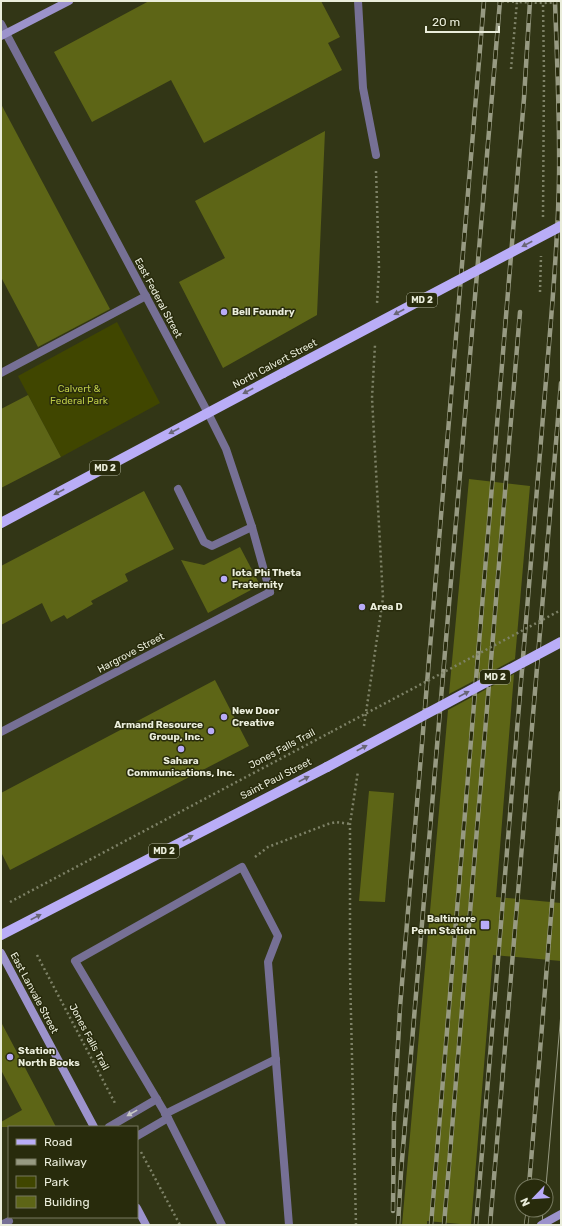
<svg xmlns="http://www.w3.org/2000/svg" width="562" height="1226" viewBox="0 0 562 1226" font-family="Rubik,sans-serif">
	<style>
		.green { fill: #404600 }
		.building { fill: #5d6516 }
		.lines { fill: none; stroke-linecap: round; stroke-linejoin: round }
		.path { stroke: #7e8267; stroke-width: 2.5; stroke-dasharray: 2 3; stroke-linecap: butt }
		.lane { stroke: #767095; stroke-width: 8 }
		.street { stroke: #767095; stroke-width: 8 }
		.secondary { stroke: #9c93cc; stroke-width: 8 }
		.primary { stroke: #b9adf7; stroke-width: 10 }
		.tram { stroke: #979a82; stroke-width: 1 }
		.rail-casing { stroke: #979a82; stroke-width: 4.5 }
		.rail { stroke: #282b0c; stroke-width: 3; stroke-dasharray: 9; stroke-linecap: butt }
		.path-bridge { stroke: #7e8267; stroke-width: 2.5; stroke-dasharray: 2 3; stroke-linecap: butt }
		.secondary-bridge { stroke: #9c93cc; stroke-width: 8 }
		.primary-bridge { stroke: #b9adf7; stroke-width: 10 }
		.oneway { fill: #696676 }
		.oneway2 { fill: #c7c8c6 }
		.poi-dot { fill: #b8abf7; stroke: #282b0c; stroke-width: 1.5 }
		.labels { text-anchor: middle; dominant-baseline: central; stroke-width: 3; stroke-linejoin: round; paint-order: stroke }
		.shield { fill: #282b0c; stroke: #b0b39d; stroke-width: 1 }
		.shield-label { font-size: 9px; font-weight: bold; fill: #eaeddb }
		.street-label { font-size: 10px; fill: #eaeddb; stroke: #282b0c }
		.poi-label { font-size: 10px; font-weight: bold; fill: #eaeddb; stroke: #282b0c; text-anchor: start }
		.park-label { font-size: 10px; fill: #bcca46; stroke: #282b0c }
	</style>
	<rect width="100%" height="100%" fill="#323616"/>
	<polygon class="green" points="117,322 160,403 61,457 18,376"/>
	<g class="building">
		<polygon points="149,1 321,1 340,37 328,43 342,70 204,143 171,80 92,122 54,52"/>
		<polygon points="1,104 110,309 38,347 1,277"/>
		<polygon points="325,131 317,315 223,368 179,282 225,258 195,201"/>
		<polygon points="28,395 61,457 1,488 1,409"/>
		<polygon points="469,479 530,486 515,659 449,694"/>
		<polygon points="144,491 174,549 125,574 128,581 91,601 93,604 67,619 64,615 51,622 42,603 1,625 1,566"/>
		<polygon points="240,547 260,585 208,613 181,560 204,565"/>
		<polygon points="514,674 496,897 561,903 561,961 493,955 471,1225 427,1221 427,1225 402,1225 448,710"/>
		<polygon points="215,680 249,746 10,870 1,852 1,793"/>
		<polygon points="369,791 394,793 385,902 359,901"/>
		<polygon points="1,1022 42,1100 56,1127 1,1127 1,1122 22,1110 1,1070"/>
	</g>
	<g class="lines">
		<g class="path">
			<polyline points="497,1 517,2"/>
			<polyline points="511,69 517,2 543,3 561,2"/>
			<polyline points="376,171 379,268 377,304"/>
			<polyline points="543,217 544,75 543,3"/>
			<polyline points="540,292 541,256"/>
			<polyline points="364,726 383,598 372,398 375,345"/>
			<polyline points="255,857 268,847 328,824 336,822 350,824"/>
			<polyline points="10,902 331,732"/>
			<polyline points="37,955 116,1105"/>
			<polyline points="141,1152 180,1225"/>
			<polyline points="356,1225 350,973 350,824 358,771"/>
		</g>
		<g class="lane">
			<polyline points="358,1 363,88 376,155"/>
			<polyline points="1,373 146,296"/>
			<polyline points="178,489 204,542 212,546 252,527"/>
			<polyline points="1,732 270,592"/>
			<polyline points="165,1114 276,1059"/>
			<polyline points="109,1127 157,1099"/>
			<polyline points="137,1136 168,1118"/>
			<polyline points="1,1225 9,1221"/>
			<polyline points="222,1225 168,1118 75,961 242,867 278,936 268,962 289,1225"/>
		</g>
		<polyline class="street" points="1,24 208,413 226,449 252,527 270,592"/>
		<g class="secondary">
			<polyline points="1,36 69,1"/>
			<polyline points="1,953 94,1127"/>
			<polyline points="137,1208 146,1225"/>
		</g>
		<g class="primary">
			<polyline points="1,523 283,373"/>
			<polyline points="1,935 327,767"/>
		</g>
		<g class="tram">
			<polyline points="546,1186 561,1013"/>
			<polyline points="542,1225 543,1210"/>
		</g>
		<g class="rail-casing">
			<g id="rail">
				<polyline points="529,1186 561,793"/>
				<polyline points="393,1211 394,1118 400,1007 484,1"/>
				<polyline points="398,1225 401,1172 500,1"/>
				<polyline points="431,1225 524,98 530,1"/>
				<polyline points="444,1225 520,312"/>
				<path d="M476 1225 548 356C553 298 558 239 559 180 560 120 557 61 555 1"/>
				<polyline points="490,1225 561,383"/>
				<polyline points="526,1225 528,1210"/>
			</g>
		</g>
		<use href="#rail" class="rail"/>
		<polyline class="path-bridge" points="331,732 561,610"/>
		<polyline class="secondary-bridge" points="541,1225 561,1214"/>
		<g class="primary-bridge">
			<polyline points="283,373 561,226"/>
			<polyline points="327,767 561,642"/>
		</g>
	</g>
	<defs><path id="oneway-solid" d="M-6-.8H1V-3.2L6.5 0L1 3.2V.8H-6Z"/></defs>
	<g class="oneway">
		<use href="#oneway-solid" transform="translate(527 244) rotate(152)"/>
		<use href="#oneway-solid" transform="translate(399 312) rotate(152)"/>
		<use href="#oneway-solid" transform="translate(248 391) rotate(152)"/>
		<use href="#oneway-solid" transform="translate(174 431) rotate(152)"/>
		<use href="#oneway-solid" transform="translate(59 492) rotate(152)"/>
		<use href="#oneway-solid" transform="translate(464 694) rotate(-28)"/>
		<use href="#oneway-solid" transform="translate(362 748) rotate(-28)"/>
		<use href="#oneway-solid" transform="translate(304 779) rotate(-27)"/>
		<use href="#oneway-solid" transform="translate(188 838) rotate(-27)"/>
		<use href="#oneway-solid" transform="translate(36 917) rotate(-27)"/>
	</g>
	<use class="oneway2" href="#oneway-solid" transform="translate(132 1113) rotate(151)"/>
	<g class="poi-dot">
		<circle cx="224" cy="312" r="4"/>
		<circle cx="224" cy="579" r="4"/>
		<circle cx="362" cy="607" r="4"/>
		<circle cx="224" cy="717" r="4"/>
		<circle cx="211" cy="731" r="4"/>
		<circle cx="181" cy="749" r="4"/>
		<rect x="480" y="920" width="10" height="10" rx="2"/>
		<circle cx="10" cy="1057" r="4"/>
	</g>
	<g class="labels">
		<g class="shield">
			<rect x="407" y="293" width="30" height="14" rx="3"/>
			<rect x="90" y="461" width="30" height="14" rx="3"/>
			<rect x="480" y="670" width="30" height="14" rx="3"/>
			<rect x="149" y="844" width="30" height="14" rx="3"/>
		</g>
		<g class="shield-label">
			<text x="422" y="300">MD 2</text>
			<text x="105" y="468">MD 2</text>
			<text x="495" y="677">MD 2</text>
			<text x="164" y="851">MD 2</text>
		</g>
		<g class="street-label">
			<text transform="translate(158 298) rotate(62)">East Federal Street</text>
			<text transform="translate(275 364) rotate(-28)">North Calvert Street</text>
			<text transform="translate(131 653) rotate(-28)">Hargrove Street</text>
			<text transform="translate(282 749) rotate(-28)">Jones Falls Trail</text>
			<text transform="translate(276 779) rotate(-27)">Saint Paul Street</text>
			<text transform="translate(34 993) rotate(62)">East Lanvale Street</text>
			<text transform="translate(89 1037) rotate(62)">Jones Falls Trail</text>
		</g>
		<g class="poi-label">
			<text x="232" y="312">Bell Foundry</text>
			<text x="232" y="573">Iota Phi Theta<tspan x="232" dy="12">Fraternity</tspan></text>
			<text x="370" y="607">Area D</text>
			<text x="232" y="711">New Door<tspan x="232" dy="12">Creative</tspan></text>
			<text x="203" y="725" text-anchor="end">Armand Resource<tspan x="203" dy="12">Group, Inc.</tspan></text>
			<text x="181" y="761" text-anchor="middle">Sahara<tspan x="181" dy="12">Communications, Inc.</tspan></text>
			<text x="476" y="919" text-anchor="end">Baltimore<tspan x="476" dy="12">Penn Station</tspan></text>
			<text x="18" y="1051">Station<tspan x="18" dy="12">North Books</tspan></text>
		</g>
		<g class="park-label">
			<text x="79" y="389">Calvert &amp;<tspan x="79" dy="12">Federal Park</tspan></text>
		</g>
	</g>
	<rect width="562" height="1226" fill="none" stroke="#eaeddb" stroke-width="4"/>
	<rect x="8" y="1126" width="130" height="92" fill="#282b0c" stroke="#76795f"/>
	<rect x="16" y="1139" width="20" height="6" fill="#b9adf7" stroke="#76795f"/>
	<text x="44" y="1146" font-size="12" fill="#eaeddb">Road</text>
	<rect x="16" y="1159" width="20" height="6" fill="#979a82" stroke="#76795f"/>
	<text x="44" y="1166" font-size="12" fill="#eaeddb">Railway</text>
	<rect x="16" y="1176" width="20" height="12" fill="#404600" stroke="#76795f"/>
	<text x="44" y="1186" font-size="12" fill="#eaeddb">Park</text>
	<rect x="16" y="1196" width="20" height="12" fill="#5d6516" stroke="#76795f"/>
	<text x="44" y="1206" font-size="12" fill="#eaeddb">Building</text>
	<g transform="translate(534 1198) rotate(245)"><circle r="19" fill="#282b0c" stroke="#76795f"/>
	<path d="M0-3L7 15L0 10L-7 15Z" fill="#b8abf7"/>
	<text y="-6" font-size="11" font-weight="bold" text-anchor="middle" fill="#eaeddb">N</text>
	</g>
	<path d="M426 26v6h73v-6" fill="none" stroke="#eaeddb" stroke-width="2"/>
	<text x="432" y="26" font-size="12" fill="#eaeddb" stroke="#282b0c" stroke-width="3" paint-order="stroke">20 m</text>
</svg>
